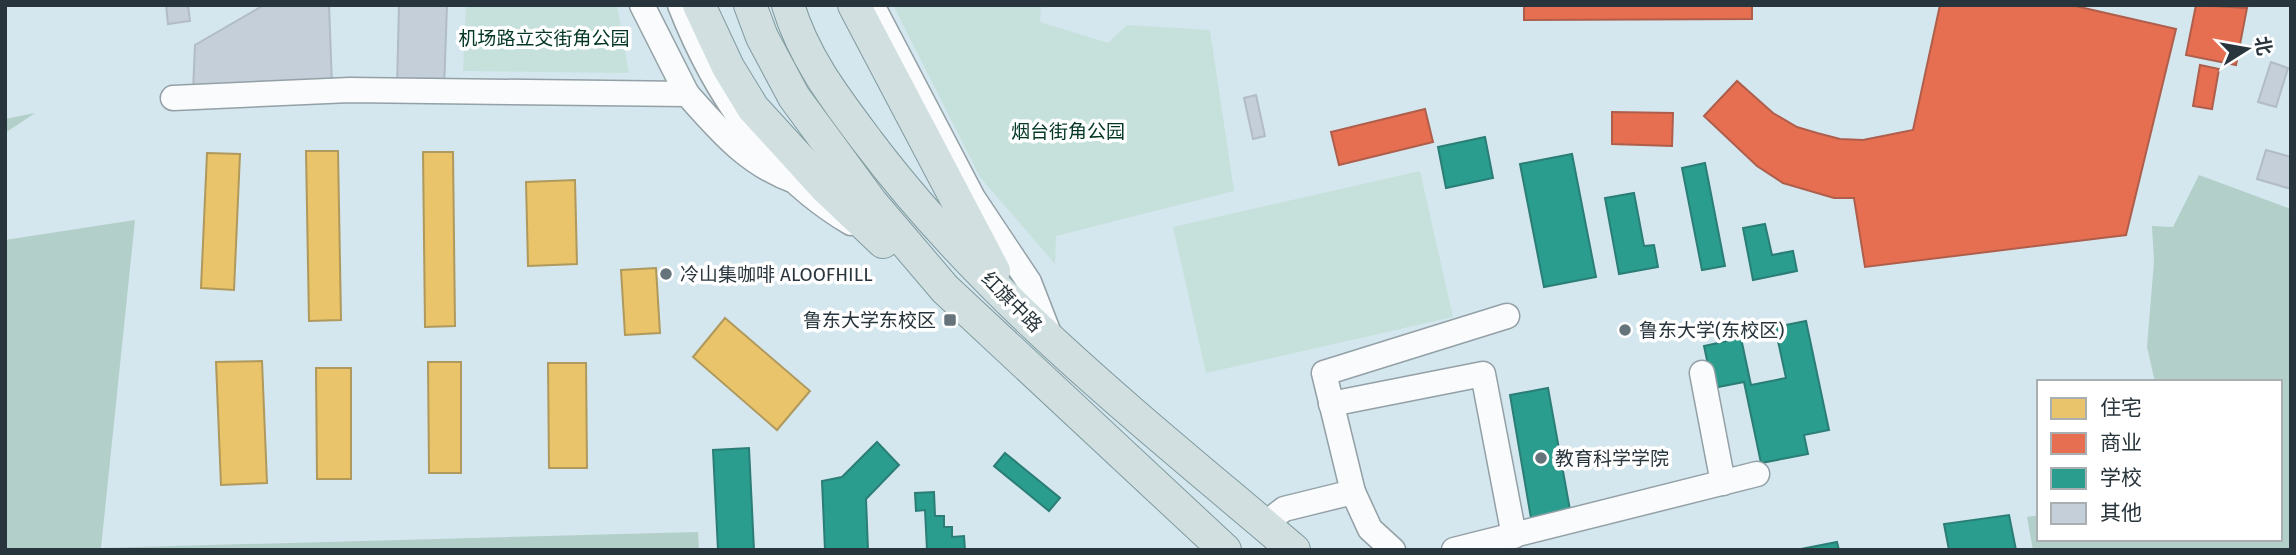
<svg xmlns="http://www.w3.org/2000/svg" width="2296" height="555" viewBox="0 0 2296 555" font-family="'Fira Sans','Noto Sans SC',sans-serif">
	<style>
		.green { fill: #c6e1db }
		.forest { fill: #b3cfc9 }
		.homes { fill: #e9c46a; stroke: #af995c; stroke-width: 2 }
		.shops { fill: #e76f51; stroke: #ae5e4b; stroke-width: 2 }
		.schools { fill: #2a9d8f; stroke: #2a7e76; stroke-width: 2 }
		.building { fill: #c4cfd9; stroke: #b2bcc5; stroke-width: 2 }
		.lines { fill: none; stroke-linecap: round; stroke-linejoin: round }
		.minor-casing { stroke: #93a0a6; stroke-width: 27 }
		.major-casing { stroke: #809b9f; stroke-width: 34 }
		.minor { stroke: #f9fbfc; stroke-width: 24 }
		.major { stroke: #d1dfe0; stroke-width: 32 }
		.poi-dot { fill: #65737a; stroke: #fff; stroke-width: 2.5 }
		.labels { text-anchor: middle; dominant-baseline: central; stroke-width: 7; stroke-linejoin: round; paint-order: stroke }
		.park-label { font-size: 19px; fill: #033724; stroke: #fff }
		.poi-label { font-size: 19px; fill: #29353c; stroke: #fff; text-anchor: start }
		.street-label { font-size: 19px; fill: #29353c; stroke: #fff }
	</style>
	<rect width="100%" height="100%" fill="#d4e6ee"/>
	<g class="green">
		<polygon points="466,5 617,5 629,73 463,71"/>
		<polygon points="893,5 1041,5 1040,22 1108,43 1127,25 1210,30 1234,191 1056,236 1055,264 980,177"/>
		<polygon points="1420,171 1453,317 1206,373 1173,227"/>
	</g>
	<g class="forest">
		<polygon points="35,113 5,133 5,119"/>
		<polygon points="2199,175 2291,209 2291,550 2033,550 2027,517 2039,515 2039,539 2280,539 2280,382 2155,382 2147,347 2154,261 2152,226 2173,227"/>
		<polygon points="135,220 101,548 698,532 699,550 5,550 5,240"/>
	</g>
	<g class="homes">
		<polygon points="306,151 338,151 341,320 309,321"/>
		<polygon points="423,152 453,152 455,326 425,327"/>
		<polygon points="207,153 240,154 234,290 201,288"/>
		<polygon points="575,180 577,264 528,266 526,182"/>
		<polygon points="656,268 660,333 625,335 621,270"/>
		<polygon points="725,318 810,391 777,430 693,357"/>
		<polygon points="262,361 267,483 221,485 216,362"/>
		<polygon points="428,362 461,362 461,473 429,473"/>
		<polygon points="548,363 586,363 587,468 549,468"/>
		<polygon points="316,368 351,368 351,479 317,479"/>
	</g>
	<g class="shops">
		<polygon points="1524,5 1752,5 1752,19 1524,20"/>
		<polygon points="1940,5 2071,5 2176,29 2126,235 1865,267 1854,198 1834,198 1783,183 1757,166 1704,116 1737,81 1773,113 1797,127 1817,133 1840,139 1863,140 1913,130"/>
		<polygon points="2196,5 2247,8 2236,65 2186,55"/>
		<polygon points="2200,65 2219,69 2212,109 2193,106"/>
		<polygon points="1425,109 1433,142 1339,165 1331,132"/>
		<polygon points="1612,112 1673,113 1672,146 1612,144"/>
	</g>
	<g class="schools">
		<polygon points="1485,137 1493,178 1446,188 1438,147"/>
		<polygon points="1572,154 1596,277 1544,287 1520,164"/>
		<polygon points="1705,163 1725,266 1702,270 1682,168"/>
		<polygon points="1634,193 1644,246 1654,245 1658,267 1619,274 1605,198"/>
		<polygon points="1765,224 1772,255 1793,251 1797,271 1753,280 1743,228"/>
		<polygon points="1806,321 1829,430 1804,435 1808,454 1761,463 1744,382 1713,388 1704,346 1741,338 1751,385 1786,378 1775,327"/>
		<polygon points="1548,388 1572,521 1533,530 1510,395"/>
		<polygon points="877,442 899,465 866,499 868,550 825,550 822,481 842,477"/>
		<polygon points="749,448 754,550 718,550 713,450"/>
		<polygon points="1005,453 1060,498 1049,511 994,466"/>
		<polygon points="934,492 935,516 944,516 944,527 952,527 952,537 964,536 965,550 927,550 925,510 916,511 915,493"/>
		<polygon points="2009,515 2016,550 1949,550 1944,524"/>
		<polygon points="1837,542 1839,550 1796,550"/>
	</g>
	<g class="building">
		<polygon points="166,5 188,5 190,21 168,24"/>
		<polygon points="264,5 329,5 332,84 193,91 195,45"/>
		<polygon points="399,5 447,5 444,90 397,89"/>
		<polygon points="2271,62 2288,68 2276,107 2258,102"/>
		<polygon points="1256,95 1265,136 1253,139 1244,98"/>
		<polygon points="2266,150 2291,157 2291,189 2257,179"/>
	</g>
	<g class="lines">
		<g class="minor-casing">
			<g id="minor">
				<polyline points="642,5 687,94"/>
				<path d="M680 5C714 92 769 175 851 223"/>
				<polyline points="872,5 973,198 1029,282 1050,336"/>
				<path d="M173 98 350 90 687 94C720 131 748 165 797 182"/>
				<polyline points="1702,373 1723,483"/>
				<polyline points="1331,404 1483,374 1514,536"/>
				<polyline points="1353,492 1370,529 1393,550"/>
				<polyline points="1264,525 1284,509 1353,492 1324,373 1507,316"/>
				<polyline points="1454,550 1757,474"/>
			</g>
		</g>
		<g class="major-casing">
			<g id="major">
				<polyline points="699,5 728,67 753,108 826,188 883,242"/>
				<polyline points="750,5 762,37 794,97 871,202 945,289 1225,550"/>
				<path d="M788 5C804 58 835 98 868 142 987 300 1144 422 1294 550"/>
				<polyline points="854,5 994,271"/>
			</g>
		</g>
		<use href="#minor" class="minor"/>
		<use href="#major" class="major"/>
	</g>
	<g class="poi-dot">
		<circle cx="666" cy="274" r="7"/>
		<rect x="943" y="313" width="14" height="14" rx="3.5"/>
		<circle cx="1625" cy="330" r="7"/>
		<circle cx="1541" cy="458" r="7"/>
	</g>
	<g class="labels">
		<g class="park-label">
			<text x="544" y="38">机场路立交街角公园</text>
			<text x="1068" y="131">烟台街角公园</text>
		</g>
		<g class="poi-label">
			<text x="680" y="274">冷山集咖啡 ALOOFHILL</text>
			<text x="936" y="320" text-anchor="end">鲁东大学东校区</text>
			<text x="1639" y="330">鲁东大学(东校区)</text>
			<text x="1555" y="458">教育科学学院</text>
		</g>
		<g class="street-label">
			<text transform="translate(1012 302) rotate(45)">红旗中路</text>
		</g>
	</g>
	<rect width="2296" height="555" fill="none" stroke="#29353c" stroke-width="14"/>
	<rect x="2037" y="380" width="245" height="161" fill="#ffffff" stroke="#a9aeb1" stroke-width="2"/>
	<rect x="2051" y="398" width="35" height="21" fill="#e9c46a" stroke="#a9aeb1" stroke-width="2"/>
	<text x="2100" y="415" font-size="21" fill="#29353c">住宅</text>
	<rect x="2051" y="433" width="35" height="21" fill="#e76f51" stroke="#a9aeb1" stroke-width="2"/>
	<text x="2100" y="450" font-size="21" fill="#29353c">商业</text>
	<rect x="2051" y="468" width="35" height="21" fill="#2a9d8f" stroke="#a9aeb1" stroke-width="2"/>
	<text x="2100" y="485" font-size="21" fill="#29353c">学校</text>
	<rect x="2051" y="503" width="35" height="21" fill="#c4cfd9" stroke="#a9aeb1" stroke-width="2"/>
	<text x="2100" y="520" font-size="21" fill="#29353c">其他</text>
	<g transform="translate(2247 49) rotate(79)" stroke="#ffffff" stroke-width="5" paint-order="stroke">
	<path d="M0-5L12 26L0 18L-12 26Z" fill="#29353c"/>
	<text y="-10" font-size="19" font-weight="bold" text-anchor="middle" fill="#29353c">北</text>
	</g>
</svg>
